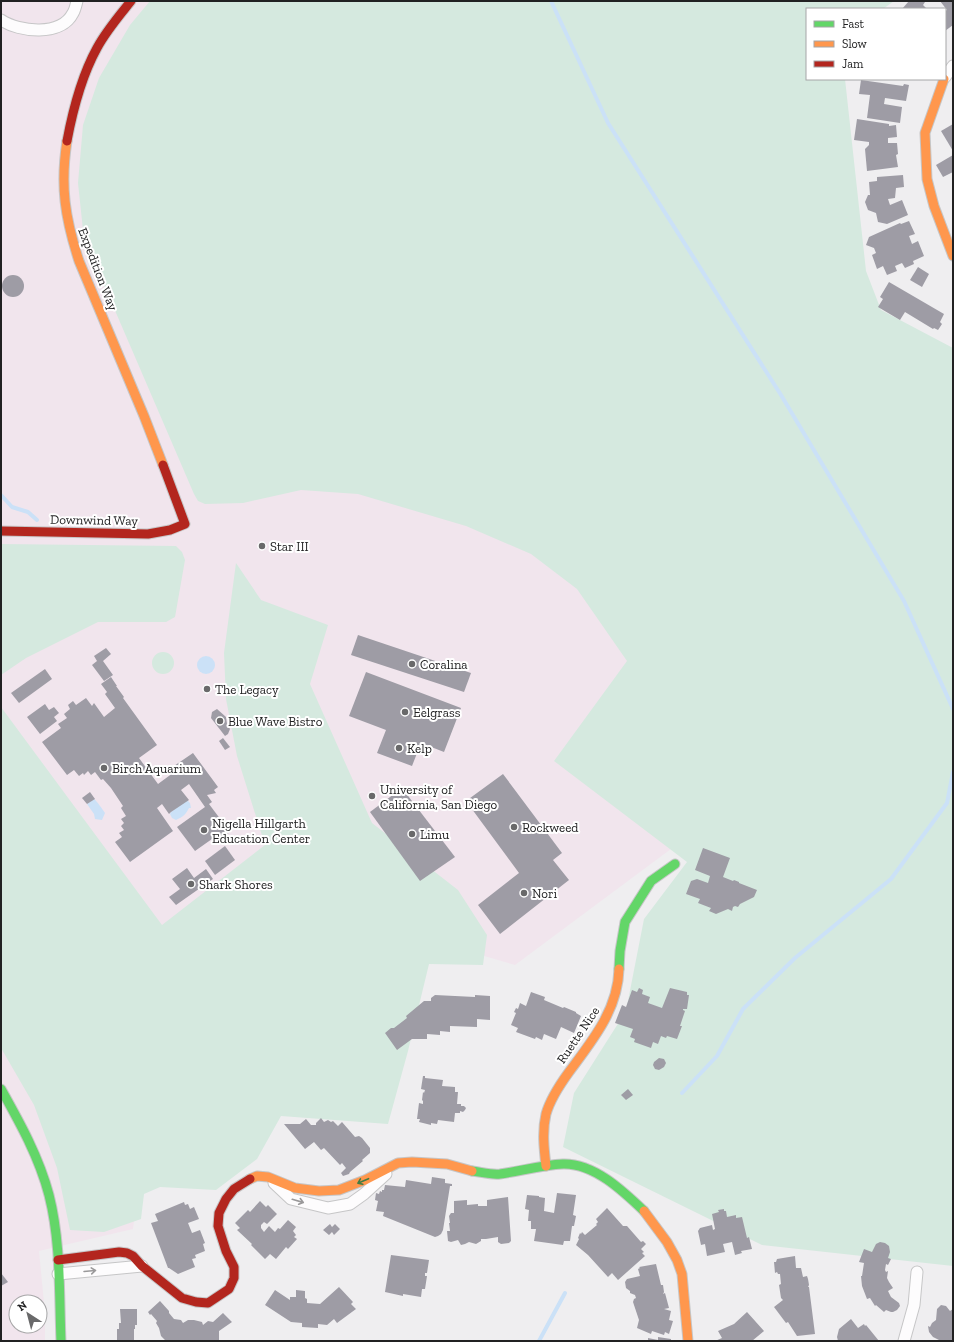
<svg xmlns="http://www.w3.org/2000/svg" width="954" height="1342" viewBox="0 0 954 1342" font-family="'Zilla Slab',serif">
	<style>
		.education { fill: #f1e5ed; fill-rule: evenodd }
		.green { fill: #d5e9df }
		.water { fill: #cbe1f7 }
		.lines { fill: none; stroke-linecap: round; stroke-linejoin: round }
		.stream { stroke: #cbe1f7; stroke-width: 4 }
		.building { fill: #9e9ca5 }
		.street-casing { stroke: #c6c6c7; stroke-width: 13 }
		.fast-casing { stroke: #c6c6c7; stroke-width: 11 }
		.slow-casing { stroke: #c6c6c7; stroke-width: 11 }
		.jam-casing { stroke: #c6c6c7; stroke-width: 11 }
		.street { stroke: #fdfcfd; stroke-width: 11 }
		.fast { stroke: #63d668; stroke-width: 9 }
		.slow { stroke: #ff974d; stroke-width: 9 }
		.jam { stroke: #b3261e; stroke-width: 9 }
		.oneway { stroke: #427c45 }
		.oneway2 { stroke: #9a999a }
		.poi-dot { fill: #69696a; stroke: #fff; stroke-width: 1.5 }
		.labels { text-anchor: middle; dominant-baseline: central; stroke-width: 4; stroke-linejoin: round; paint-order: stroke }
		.street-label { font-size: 13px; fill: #212122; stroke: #fff }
		.poi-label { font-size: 13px; fill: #212122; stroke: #fff; text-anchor: start }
	</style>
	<rect width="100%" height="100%" fill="#efeef0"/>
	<path class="education" d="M1 1H884L807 9V79L872 329 953 383V639L515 965 474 953H423L271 1113 159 1177 138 1191 133 1229 39 1251 45 1313V1341H1ZM16 1302H40V1326H16Z"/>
	<g class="green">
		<polygon points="150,1 894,1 883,9 807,9 807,79 845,79 866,271 881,310 953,348 953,1266 762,1245 563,1147 574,1093 626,1011 644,919 687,862 554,761 627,661 577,589 531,554 466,526 358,494 301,490 243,503 205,504 198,501 194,494 98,271 83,230 78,183 83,125 99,78 130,25"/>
		<polygon points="1,544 176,546 182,552 185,560 175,617 166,622 98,622 26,658 1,675"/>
		<polygon points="236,563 261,600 328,625 310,684 372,823 458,890 487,935 483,965 429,964 408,1051 388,1124 281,1116 257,1159 216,1190 160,1187 144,1194 141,1219 104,1232 70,1230 57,1168 34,1105 1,1048 1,707 162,925 265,845 237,756 226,699 224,653"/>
		<circle cx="163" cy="663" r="11"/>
	</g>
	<g class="water">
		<circle cx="206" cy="665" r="9"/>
		<path d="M94 799C98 802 102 809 105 813L102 820 95 819 94 814 87 804Z"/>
		<path d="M187 800 190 803 191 808H189C186 814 183 817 176 820L172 818 170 814 171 812Z"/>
	</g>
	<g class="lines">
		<g class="stream">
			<polyline points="551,1 608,123 781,395 904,601 953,709"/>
			<polyline points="1,495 12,507 28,512 37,520"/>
			<polyline points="682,1093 717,1056 743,1009 795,958 891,879 947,803 953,772"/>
			<polyline points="539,1341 565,1293"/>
		</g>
	</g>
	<g class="building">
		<polygon points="909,1 924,1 925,2 923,5 927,9 902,9"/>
		<polygon points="940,1 953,1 953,25 945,31 945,11 947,10"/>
		<polygon points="861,80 903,86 904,84 909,85 906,101 885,98 884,104 902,107 900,123 867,118 870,95 859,94"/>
		<polygon points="857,119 889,124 889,126 896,125 897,137 888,138 888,143 897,143 898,154 896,155 898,167 867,171 865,149 869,145 869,142 854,140"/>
		<polygon points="953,124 953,151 941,131"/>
		<polygon points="953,155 953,172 943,177 936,165"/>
		<polygon points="903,175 904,187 896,188 895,198 888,199 890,205 902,200 908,215 887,224 878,222 876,213 868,210 865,202 868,195 870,195 869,182 877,181 877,177"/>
		<polygon points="909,221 915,234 909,236 912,244 918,241 924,256 913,261 914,264 905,268 902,263 895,266 897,271 887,275 883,266 877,269 872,255 876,253 874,248 866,245 869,237 900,223 901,224"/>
		<polygon points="918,267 929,274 922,287 910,280"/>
		<circle cx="13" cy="286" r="11"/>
		<polygon points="889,282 944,314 940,322 942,324 938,330 934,328 933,329 905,312 900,320 878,307 883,299 880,297"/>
		<polygon points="358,635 471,673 464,692 351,655"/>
		<polygon points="106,648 111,654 103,661 113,675 104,681 92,665 97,661 94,656"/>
		<polygon points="45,669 52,679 19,703 11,693"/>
		<polygon points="366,672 461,708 444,752 421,743 412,766 377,753 386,730 349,716"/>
		<polygon points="111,677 117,686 116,686 124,697 123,698 157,745 139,758 158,784 177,770 174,766 193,753 218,787 214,790 216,793 207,795 212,802 209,804 230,832 222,838 219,834 195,851 177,827 205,807 189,784 181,790 189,800 171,812 169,814 162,804 157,808 173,831 130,862 115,842 122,837 119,833 124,830 121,826 124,823 121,819 126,816 121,808 123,806 111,788 103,779 101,780 95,772 91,775 88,771 84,775 83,773 79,776 74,770 67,775 42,742 61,728 58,724 67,718 64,714 70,709 68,705 73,701 76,705 86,698 92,706 94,703 104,717 115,708 105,694 107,692 101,684"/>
		<polygon points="45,704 49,710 54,707 59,713 54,717 57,721 40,734 27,717"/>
		<polygon points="217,709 226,717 227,724 230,729 228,734 225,736 211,718 212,712"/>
		<polygon points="223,738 230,747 225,750 219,741"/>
		<polygon points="503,774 562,853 553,860 569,880 500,934 478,905 519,873 466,801"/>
		<polygon points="402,788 455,857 420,881 370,812"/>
		<polygon points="90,792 95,799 87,804 82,798"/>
		<polygon points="225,846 235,860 215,875 205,861"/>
		<polygon points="703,848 730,858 723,877 733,881 734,880 739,882 739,883 757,890 754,897 740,904 738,907 735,906 733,907 732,911 728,909 716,914 709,911 711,908 698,903 700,899 686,894 691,881 697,879 708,883 710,876 695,870"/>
		<polygon points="187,868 194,878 206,869 213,879 176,905 169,897 180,889 172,879"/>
		<polygon points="639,988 643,990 642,994 650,997 648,1003 662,1008 670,988 687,992 687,995 689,995 687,1009 683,1009 683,1010 685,1011 680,1026 682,1026 677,1039 667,1036 666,1038 661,1036 658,1044 653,1042 651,1048 634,1042 635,1039 630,1037 633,1029 615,1023 622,1005 626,1007 632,990 637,992"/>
		<polygon points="531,992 545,997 544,1000 563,1008 564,1007 576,1012 576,1013 581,1016 574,1033 561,1027 556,1039 544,1034 542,1040 536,1037 535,1039 516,1032 518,1028 511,1025 516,1013 514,1012 516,1008 518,1009 520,1003 526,1006"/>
		<polygon points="435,995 475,997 475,995 490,996 490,1020 477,1019 477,1027 450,1026 450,1032 440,1031 440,1035 427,1034 427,1039 412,1039 397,1050 385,1033 391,1028 394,1028 407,1018 406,1016 424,1001 431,1001 431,998"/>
		<polygon points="659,1058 664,1059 666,1063 664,1067 659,1070 655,1069 653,1065 654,1062"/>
		<polygon points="423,1076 425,1076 425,1078 443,1080 442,1086 455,1087 455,1092 458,1092 457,1104 461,1104 461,1106 464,1106 466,1108 465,1110 463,1112 460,1111 460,1113 455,1113 454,1122 438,1120 437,1124 431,1123 431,1125 419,1122 420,1119 417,1119 419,1103 423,1104 423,1101 422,1100 423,1092 424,1093 425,1090 421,1089"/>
		<polygon points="628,1089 633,1095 626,1100 621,1095"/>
		<polygon points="321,1118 324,1122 328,1120 331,1122 333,1121 338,1126 342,1122 355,1137 359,1136 362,1138 370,1148 370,1153 362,1160 363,1161 350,1172 349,1174 343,1176 341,1173 346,1168 342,1163 340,1165 324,1148 321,1150 314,1142 305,1149 284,1124 300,1124 306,1119 311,1125 316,1125 316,1123"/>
		<polygon points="432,1177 445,1179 445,1183 452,1184 452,1186 450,1186 443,1230 441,1234 438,1236 435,1237 383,1216 384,1212 376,1211 378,1201 375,1200 376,1193 379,1194 380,1191 382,1192 382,1190 384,1190 385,1185 405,1187 406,1180 431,1184"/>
		<polygon points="557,1193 576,1195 573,1215 576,1216 574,1226 572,1226 570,1241 564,1241 563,1245 534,1241 536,1229 531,1229 531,1221 528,1221 529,1210 525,1209 527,1195 539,1196 539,1197 545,1198 544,1211 554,1213"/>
		<polygon points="508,1197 511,1241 509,1243 501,1244 498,1242 498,1237 486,1239 481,1239 481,1241 476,1244 469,1242 465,1244 461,1245 458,1240 451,1242 448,1241 447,1231 450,1231 449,1223 450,1223 449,1216 451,1213 454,1213 454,1201 467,1200 467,1205 478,1204 478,1206 487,1206 487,1200"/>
		<polygon points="260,1201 266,1207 268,1205 277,1214 267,1224 264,1222 261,1225 261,1228 264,1232 269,1226 275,1232 278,1228 280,1229 288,1220 296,1227 293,1231 296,1235 294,1237 297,1239 288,1249 286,1247 276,1259 270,1254 265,1259 251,1245 252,1244 237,1230 240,1228 235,1223 248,1210 250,1212"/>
		<polygon points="184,1202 185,1205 188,1204 190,1209 194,1207 199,1219 188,1223 192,1233 200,1230 205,1243 203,1244 205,1251 195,1255 196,1258 192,1259 195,1267 178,1274 169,1268 168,1268 151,1223 158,1221 155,1214"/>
		<polygon points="607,1208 623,1226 627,1226 641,1242 643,1241 646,1244 641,1249 644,1252 642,1253 645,1256 618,1280 612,1273 608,1277 588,1255 576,1245 579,1239 578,1238 580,1233 581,1234 582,1232 585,1235 597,1225 596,1224 598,1222 596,1219"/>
		<polygon points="724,1209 724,1211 726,1211 727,1217 736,1215 736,1218 742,1217 747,1238 749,1237 752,1249 741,1251 742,1253 735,1255 732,1242 723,1244 725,1252 707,1256 705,1244 701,1245 698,1231 700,1228 712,1225 713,1230 715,1229 712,1214 719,1212 718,1210"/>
		<polygon points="330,1224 332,1227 335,1224 340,1229 334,1235 332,1232 329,1235 323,1230"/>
		<polygon points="880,1242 885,1243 889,1246 890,1252 888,1258 891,1259 888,1265 886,1264 885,1270 886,1272 888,1271 887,1278 889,1282 893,1288 888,1291 891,1297 899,1303 900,1306 897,1310 893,1312 891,1312 886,1310 884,1312 876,1305 875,1306 870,1298 867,1299 862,1286 861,1276 862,1276 864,1263 859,1262 864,1249 872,1252 876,1244"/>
		<polygon points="391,1255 429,1260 427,1273 425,1273 425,1276 427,1276 425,1289 422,1289 421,1297 403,1294 403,1296 385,1292"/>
		<polygon points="795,1256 796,1268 801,1268 803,1277 807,1276 808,1279 809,1285 808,1287 809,1287 815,1334 797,1336 788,1322 786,1323 774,1307 783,1300 781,1298 779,1285 781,1284 780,1274 778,1274 777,1272 775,1273 774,1262 776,1262 777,1259"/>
		<polygon points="656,1264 661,1285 663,1285 664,1292 663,1294 665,1293 669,1308 664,1309 671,1311 669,1320 673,1321 669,1334 665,1332 664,1335 652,1331 651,1334 637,1328 639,1320 633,1302 634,1299 636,1298 635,1295 630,1293 630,1291 626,1288 625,1282 627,1279 640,1276 638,1269 640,1268 639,1267"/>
		<polygon points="1,1273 8,1282 1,1286"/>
		<polygon points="339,1287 353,1302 351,1304 356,1309 337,1323 334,1319 327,1325 318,1324 318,1328 302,1327 302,1323 291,1322 265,1305 275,1290 290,1300 290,1297 296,1297 296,1290 305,1291 305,1298 307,1299 307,1303 320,1304"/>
		<polygon points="160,1301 169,1311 169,1313 174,1319 181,1320 183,1323 188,1320 194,1320 202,1322 203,1325 208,1321 213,1322 223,1313 232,1322 219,1331 219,1340 222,1340 222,1341 166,1341 161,1336 159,1328 156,1323 157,1321 151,1314 150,1315 148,1312"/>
		<polygon points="941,1305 946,1306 950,1311 953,1309 953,1341 941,1341 933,1337 929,1332 928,1326 930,1327 932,1323 936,1320 937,1309"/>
		<polygon points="120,1309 137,1309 137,1325 135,1325 135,1329 134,1329 134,1341 117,1341 117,1329 119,1329 119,1323 121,1323"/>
		<polygon points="747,1312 764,1331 752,1341 715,1341 722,1338 718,1331 734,1324"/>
		<polygon points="851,1319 858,1328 864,1324 865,1326 866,1325 879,1341 838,1341 837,1337 839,1329"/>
		<polygon points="658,1337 671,1339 671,1341 648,1341 648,1338 658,1340"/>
	</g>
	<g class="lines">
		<g class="street-casing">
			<g id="street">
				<path d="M1 20C19 32 61 37 73 13 75 10 76 5 77 1"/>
				<polyline points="945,77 953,66"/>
				<polyline points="274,1183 291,1199 328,1208 350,1204 364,1194 386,1174"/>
				<polyline points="58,1274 142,1266"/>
				<polyline points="904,1341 914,1305 917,1272"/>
			</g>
		</g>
		<g class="fast-casing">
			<g id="fast">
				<polyline points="619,969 620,951 625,922 651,881 675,864"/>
				<path d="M1 1089C20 1123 39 1157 49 1195 61 1242 59 1292 61 1341"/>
				<path d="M472 1171C481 1172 491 1175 500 1174 521 1171 542 1165 563 1164 594 1163 623 1191 644 1211"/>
			</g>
		</g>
		<g class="slow-casing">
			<g id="slow">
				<polyline points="944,79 925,133 927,179 934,206 953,256"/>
				<path d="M67 141C60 186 65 218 79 261L144 416 163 465"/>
				<path d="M546 1166C544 1149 542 1131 546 1114 550 1100 561 1083 569 1072 592 1041 618 1010 619 969"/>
				<polyline points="250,1179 257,1176 268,1177 295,1188 319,1191 339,1190 365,1180 398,1163 412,1162 447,1164 472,1171"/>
				<polyline points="644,1211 667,1242 677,1260 682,1274 688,1341"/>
			</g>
		</g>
		<g class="jam-casing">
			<g id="jam">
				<path d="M67 141C73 109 81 77 97 48 106 31 119 16 131 1"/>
				<polyline points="1,531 148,534 170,530 185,524 163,465"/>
				<polyline points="58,1260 119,1252 127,1253 133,1256 142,1266 182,1298 196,1302 208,1303 229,1289 234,1278 234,1267 226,1251 218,1226 219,1213 226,1199 234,1189 250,1179"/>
			</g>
		</g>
		<use href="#street" class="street"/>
		<use href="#fast" class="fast"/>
		<use href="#slow" class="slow"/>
		<use href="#jam" class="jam"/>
	</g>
	<defs><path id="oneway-shaft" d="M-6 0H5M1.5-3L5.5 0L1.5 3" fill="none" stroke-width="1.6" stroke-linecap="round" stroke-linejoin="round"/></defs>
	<use class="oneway" href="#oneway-shaft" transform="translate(363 1181) rotate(157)"/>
	<g class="oneway2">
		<use href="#oneway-shaft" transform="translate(298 1201) rotate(16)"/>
		<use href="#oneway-shaft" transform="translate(90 1271) rotate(-5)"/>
	</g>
	<g class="poi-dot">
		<circle cx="262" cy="546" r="4"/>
		<circle cx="412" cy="664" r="4"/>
		<circle cx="207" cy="689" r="4"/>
		<circle cx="405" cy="712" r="4"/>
		<circle cx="220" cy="721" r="4"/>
		<circle cx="399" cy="748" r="4"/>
		<circle cx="104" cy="768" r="4"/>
		<circle cx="372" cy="796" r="4"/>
		<circle cx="514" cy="827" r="4"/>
		<circle cx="204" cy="830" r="4"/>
		<circle cx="412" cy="834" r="4"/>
		<circle cx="191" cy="884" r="4"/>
		<circle cx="524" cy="893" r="4"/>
	</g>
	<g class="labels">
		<g class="street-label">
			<text transform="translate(98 269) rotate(69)">Expedition Way</text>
			<text transform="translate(94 520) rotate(1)">Downwind Way</text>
			<text transform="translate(578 1035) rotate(-56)">Ruette Nice</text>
		</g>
		<g class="poi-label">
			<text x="270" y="546">Star III</text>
			<text x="420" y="664">Coralina</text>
			<text x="215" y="689">The Legacy</text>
			<text x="413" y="712">Eelgrass</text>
			<text x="228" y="721">Blue Wave Bistro</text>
			<text x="407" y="748">Kelp</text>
			<text x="112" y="768">Birch Aquarium</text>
			<text x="380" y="789">University of<tspan x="380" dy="15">California, San Diego</tspan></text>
			<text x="212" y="823">Nigella Hillgarth<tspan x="212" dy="15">Education Center</tspan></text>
			<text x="522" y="827">Rockweed</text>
			<text x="420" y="834">Limu</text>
			<text x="199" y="884">Shark Shores</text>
			<text x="532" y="893">Nori</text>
		</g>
	</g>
	<rect width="954" height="1342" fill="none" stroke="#212122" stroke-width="4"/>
	<rect x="806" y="8" width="140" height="72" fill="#ffffff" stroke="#a6a6a7"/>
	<rect x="814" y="21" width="20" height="6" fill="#63d668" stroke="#a6a6a7"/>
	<text x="842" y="28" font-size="12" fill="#212122">Fast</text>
	<rect x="814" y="41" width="20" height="6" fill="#ff974d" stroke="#a6a6a7"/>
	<text x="842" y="48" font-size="12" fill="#212122">Slow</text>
	<rect x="814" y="61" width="20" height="6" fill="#b3261e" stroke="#a6a6a7"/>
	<text x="842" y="68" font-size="12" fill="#212122">Jam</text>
	<g transform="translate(28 1314) rotate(324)"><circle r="19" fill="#ffffff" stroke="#a6a6a7"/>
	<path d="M0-3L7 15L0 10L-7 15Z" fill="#69696a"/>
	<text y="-6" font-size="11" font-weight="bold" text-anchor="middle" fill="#212122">N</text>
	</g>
</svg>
